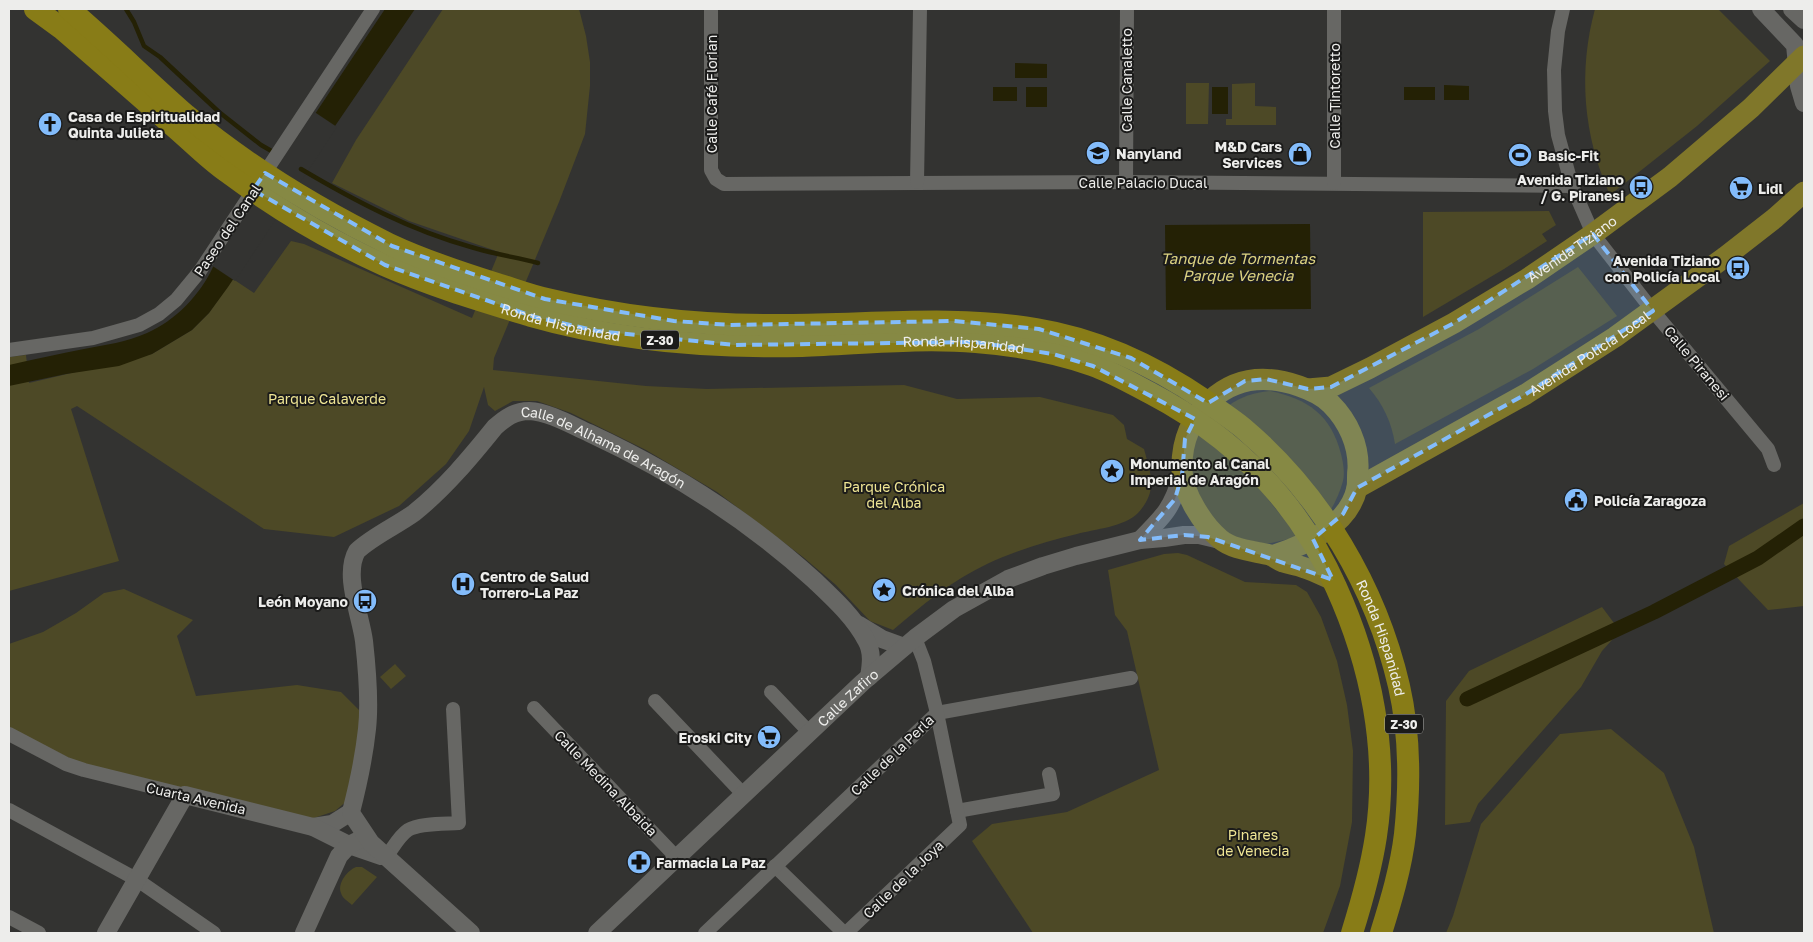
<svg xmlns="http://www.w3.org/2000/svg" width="1813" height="942" viewBox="0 0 1813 942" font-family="'Golos Text',sans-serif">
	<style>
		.green { fill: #4d4926 }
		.water { fill: #242105 }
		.pier { fill: #333331 }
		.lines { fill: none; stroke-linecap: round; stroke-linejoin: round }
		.stream { stroke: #242105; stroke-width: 4.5 }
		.canal { stroke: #242105; stroke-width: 15 }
		.minor { stroke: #676764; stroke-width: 14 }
		.tertiary { stroke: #676764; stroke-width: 18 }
		.primary { stroke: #80772a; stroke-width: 21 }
		.trunk { stroke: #887c17; stroke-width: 22 }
		.marked { fill: #83bcfb; fill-opacity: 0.2; stroke: #83bcfb; stroke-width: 4; stroke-dasharray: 10 6; stroke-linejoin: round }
		.labels { text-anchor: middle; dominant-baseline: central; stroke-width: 4; stroke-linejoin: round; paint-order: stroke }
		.shield { fill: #1b1b1a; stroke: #aeaeac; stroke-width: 1 }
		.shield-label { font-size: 12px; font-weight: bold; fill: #ededeb }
		.street-label { font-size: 14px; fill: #ededeb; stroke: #1b1b1a }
		.poi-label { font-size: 14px; font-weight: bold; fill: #ededeb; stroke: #1b1b1a; text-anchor: start }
		.park-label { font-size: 14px; fill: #efe594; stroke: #1b1b1a }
		.water-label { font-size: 15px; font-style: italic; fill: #dcd281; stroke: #1b1b1a }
	</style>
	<rect width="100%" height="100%" fill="#333331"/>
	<g class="green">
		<path d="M443 9H579L586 36 590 62V86L585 134 559 202 494 358 493 370 646 386 707 389 904 385 957 399 1040 397 1113 415 1124 425 1127 439 1144 449C1151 475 1158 491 1138 513 1124 527 1095 529 1077 534 1047 541 1015 551 987 564 953 580 922 605 893 630L870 621 836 585 803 557 717 492 646 450 571 413 537 401H513L495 411 488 405 484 387 469 431 446 464 399 506 334 537 264 529 77 406 71 409 119 561 9 591V357L26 355 29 383 152 354 192 330 209 313 233 279 254 293 291 241 304 244 472 318 499 252 409 221 332 183 356 140Z"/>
		<path d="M1595 9H1718L1770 61 1697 126 1610 195C1583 136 1578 71 1595 9Z"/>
		<polygon points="1186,83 1209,83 1208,124 1186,124"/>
		<polygon points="1255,83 1255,106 1276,107 1276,125 1226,125 1226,119 1232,119 1232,84"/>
		<polygon points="1549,211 1556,225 1542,234 1547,241 1504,269 1423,317 1423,212"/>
		<path d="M1578 267 1617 316 1533 369 1395 444C1392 423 1383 404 1369 388L1479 329Z"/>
		<path d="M1270 391C1308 399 1331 415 1341 454 1343 462 1345 472 1343 481 1340 492 1335 503 1329 513L1228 406C1242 396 1253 393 1270 391Z"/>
		<polygon points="1197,431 1252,479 1298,537 1266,544 1234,537 1214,522 1193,490 1190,460"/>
		<polygon points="1804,503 1804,606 1768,610 1724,564 1729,546"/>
		<polygon points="1178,553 1187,555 1245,582 1296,585 1307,592 1321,617 1337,661 1347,705 1353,751 1352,822 1340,886 1323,933 1033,933 972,841 992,824 1067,812 1159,770 1127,631 1115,615 1108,570 1164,554"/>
		<polygon points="124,589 193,620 177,636 196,696 297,685 341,692 362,713 348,800 335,811 308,820 85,766 9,728 9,644 43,632 76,613 104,593"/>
		<polygon points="1602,607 1620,631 1602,651 1581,687 1478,804 1470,822 1445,825 1446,701 1469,671"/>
		<polygon points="395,664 406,676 391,689 380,677"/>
		<polygon points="1611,729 1664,773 1694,847 1714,933 1446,933 1453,916 1481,824 1560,734"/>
		<path d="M356 867H362L377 877 352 905C348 901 342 898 341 893 337 883 348 870 356 867Z"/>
	</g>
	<g class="water">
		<path d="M385 9H415L335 126 228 287 209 313 192 330 152 354 119 366 66 374 9 386V365C34 359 59 354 84 349 105 345 127 342 147 333 175 321 201 294 213 267Z"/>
		<polygon points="1015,63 1047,64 1047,78 1015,78"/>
		<polygon points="1444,85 1469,86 1469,100 1444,100"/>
		<rect x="993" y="87" width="24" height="14"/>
		<rect x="1026" y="87" width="21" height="20"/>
		<rect x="1212" y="87" width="16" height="27"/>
		<rect x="1404" y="87" width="31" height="13"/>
		<polygon points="1310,224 1311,309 1166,310 1165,225"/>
	</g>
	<polygon class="pier" points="313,111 337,127 235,281 211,265"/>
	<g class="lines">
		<g class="stream">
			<polyline points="126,9 134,22 144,46 160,57 219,112 261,145 275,153"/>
			<path d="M301 169C355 201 410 230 471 247 493 254 515 257 538 263"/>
		</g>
		<polyline class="canal" points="1467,699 1654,612 1758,558 1804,526"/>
		<g class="minor">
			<polyline points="711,9 711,170 716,179 724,184 1126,182 1572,186"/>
			<polyline points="1334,9 1334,183"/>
			<polyline points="1563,9 1558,31 1554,70 1555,111 1558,135 1572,186 1593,234 1653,311 1768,449 1774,465"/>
			<polyline points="917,182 920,9"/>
			<polyline points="1126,182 1127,9"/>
			<polyline points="9,350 93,338 139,325 159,314 176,300 200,271 373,9"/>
			<polyline points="771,692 810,733"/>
			<polyline points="655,701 744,795"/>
			<polyline points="534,708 678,859"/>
			<polyline points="9,734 66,764 84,770 185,795"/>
			<polyline points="9,810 136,879 214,933"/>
			<polyline points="957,811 1053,794 1049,774"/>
			<path d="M386 857C393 848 399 836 408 830 419 823 446 824 459 823L453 709"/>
			<polyline points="775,866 844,933"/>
			<polyline points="9,917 39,933"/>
			<polyline points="705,933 937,713 1131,678"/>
			<polyline points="846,933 960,825 937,713 924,661 915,638"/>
		</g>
		<g class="tertiary">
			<polyline points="1761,9 1795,45 1799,86 1804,103"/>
			<polyline points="1792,9 1804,20"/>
			<path d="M1140 540C1165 515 1172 508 1182 475"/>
			<polyline points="859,625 882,639 904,647"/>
			<polyline points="313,827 332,824 351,812"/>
			<polyline points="106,933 185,795 313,827 349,845 381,856"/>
			<polyline points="304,933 339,856 349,845 359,840"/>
			<path id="s1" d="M471 933 371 843 353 816 351 812C358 785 364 757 367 729 370 702 367 668 364 641 361 616 343 575 357 551 373 536 396 526 414 513 445 488 470 458 495 427 505 418 515 411 529 411 549 412 571 425 589 433 671 471 747 519 814 580 833 598 854 617 866 640 873 652 871 665 869 677"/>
			<path id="s2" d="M597 933 863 682 915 638 954 609 1008 579 1043 566 1076 556 1140 540 1164 538 1184 535H1199L1220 540"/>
		</g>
		<g class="primary">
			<path id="s3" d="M1308 389 1331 387 1370 368 1454 323 1527 279 1593 234 1670 177 1751 108 1804 56"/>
			<path id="s4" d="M1357 488 1526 394 1615 337 1725 257 1775 218 1804 192"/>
			<path d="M1272 556C1305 545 1349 526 1357 488 1358 482 1357 475 1358 469 1359 445 1348 421 1331 404 1322 395 1311 390 1299 386 1267 375 1236 377 1211 400 1190 419 1181 443 1182 471 1183 493 1203 525 1220 539 1233 550 1254 551 1270 555 1275 557 1278 560 1283 562 1290 564 1298 565 1305 568 1314 571 1324 576 1333 580"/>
		</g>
		<g class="trunk">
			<path id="s5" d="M35 9 61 28C98 60 135 92 171 124 190 140 207 158 227 172 274 207 331 241 384 265 431 286 482 301 531 316 618 341 712 348 802 346 860 344 918 337 976 342 1015 345 1055 352 1092 365 1112 372 1131 383 1150 393 1234 437 1297 499 1336 587 1371 664 1389 751 1376 836 1371 869 1362 901 1352 933"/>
			<path id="s6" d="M69 9C109 43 146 80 186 115 247 166 318 209 389 244 423 260 459 272 494 283 511 288 529 295 547 299 625 318 706 326 786 325 870 325 953 315 1036 329 1098 339 1155 366 1206 401 1218 410 1232 419 1243 428 1321 494 1376 587 1399 686 1410 734 1410 786 1405 834 1401 868 1391 901 1381 933"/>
		</g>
	</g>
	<path class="marked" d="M265 173 392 246 545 299 674 321 730 325 954 321 1039 329 1131 358 1208 403 1245 381 1266 379 1308 389 1331 387 1454 323 1593 234 1653 311 1526 394 1357 488 1343 514 1313 539 1333 580 1208 537 1184 535 1140 540 1175 499 1182 475 1185 439 1195 419 1093 366 1053 354 975 342 734 345 597 331 535 317 385 265 253 190Z"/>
	<defs>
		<g id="church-disc" transform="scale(1.25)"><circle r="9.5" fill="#83bcfb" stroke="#1b1b1a"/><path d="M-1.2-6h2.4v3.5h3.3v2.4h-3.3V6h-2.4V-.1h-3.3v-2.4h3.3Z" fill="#111"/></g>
		<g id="school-disc" transform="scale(1.25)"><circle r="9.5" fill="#83bcfb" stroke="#1b1b1a"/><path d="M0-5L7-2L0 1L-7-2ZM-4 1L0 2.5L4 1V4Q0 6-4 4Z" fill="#111"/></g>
		<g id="shop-disc" transform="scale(1.25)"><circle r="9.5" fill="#83bcfb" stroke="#1b1b1a"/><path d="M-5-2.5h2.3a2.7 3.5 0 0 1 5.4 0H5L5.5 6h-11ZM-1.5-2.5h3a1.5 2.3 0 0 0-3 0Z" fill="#111"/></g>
		<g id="stadium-disc" transform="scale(1.25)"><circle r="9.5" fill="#83bcfb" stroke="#1b1b1a"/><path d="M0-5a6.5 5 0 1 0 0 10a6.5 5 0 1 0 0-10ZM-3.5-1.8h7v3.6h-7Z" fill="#111"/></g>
		<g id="bus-disc" transform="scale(1.25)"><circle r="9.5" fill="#83bcfb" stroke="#1b1b1a"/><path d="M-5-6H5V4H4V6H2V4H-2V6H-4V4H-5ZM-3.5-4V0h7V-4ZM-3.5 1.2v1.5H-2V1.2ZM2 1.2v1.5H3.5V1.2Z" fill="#111"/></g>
		<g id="supermarket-disc" transform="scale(1.25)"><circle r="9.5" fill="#83bcfb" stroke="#1b1b1a"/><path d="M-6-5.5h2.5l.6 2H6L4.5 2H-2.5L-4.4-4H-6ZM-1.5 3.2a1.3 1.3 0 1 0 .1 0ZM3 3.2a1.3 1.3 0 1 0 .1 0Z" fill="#111"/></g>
		<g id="sight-disc" transform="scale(1.25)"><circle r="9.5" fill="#83bcfb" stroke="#1b1b1a"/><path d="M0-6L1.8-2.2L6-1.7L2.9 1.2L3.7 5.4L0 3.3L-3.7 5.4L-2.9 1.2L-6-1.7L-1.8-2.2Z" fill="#111"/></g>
		<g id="civic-disc" transform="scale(1.25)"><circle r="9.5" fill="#83bcfb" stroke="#1b1b1a"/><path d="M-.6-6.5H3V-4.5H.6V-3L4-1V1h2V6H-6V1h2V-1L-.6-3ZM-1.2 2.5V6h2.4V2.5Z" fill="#111"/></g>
		<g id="hospital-disc" transform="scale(1.25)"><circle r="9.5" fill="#83bcfb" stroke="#1b1b1a"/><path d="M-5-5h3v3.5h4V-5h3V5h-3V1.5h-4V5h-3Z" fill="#111"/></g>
		<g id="pharmacy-disc" transform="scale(1.25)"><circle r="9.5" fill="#83bcfb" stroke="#1b1b1a"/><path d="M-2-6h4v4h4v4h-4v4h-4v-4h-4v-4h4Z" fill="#111"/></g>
	</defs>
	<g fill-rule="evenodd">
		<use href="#church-disc" x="50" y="124"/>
		<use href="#school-disc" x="1098" y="153"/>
		<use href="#shop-disc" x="1300" y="154"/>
		<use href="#stadium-disc" x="1520" y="155"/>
		<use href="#bus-disc" x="1641" y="187"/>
		<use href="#supermarket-disc" x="1741" y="188"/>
		<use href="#bus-disc" x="1738" y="268"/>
		<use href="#sight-disc" x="1112" y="471"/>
		<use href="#civic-disc" x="1576" y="500"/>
		<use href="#hospital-disc" x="463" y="584"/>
		<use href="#sight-disc" x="884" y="590"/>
		<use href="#bus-disc" x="365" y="601"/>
		<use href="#supermarket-disc" x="769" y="737"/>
		<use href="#pharmacy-disc" x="639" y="862"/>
	</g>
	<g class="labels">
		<g class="shield">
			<rect x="641" y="330.5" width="38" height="19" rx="4"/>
			<rect x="1385" y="714.5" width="38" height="19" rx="4"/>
		</g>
		<g class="shield-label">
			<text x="660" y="340">Z-30</text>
			<text x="1404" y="724">Z-30</text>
		</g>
		<g class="street-label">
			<text transform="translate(1126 80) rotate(-90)">Calle Canaletto</text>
			<text transform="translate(711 94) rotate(-90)">Calle Café Florian</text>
			<text transform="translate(1334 96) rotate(-90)">Calle Tintoretto</text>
			<text x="1143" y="182">Calle Palacio Ducal</text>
			<text transform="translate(227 230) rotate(-56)">Paseo del Canal</text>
			<text stroke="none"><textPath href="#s3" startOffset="301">Avenida Tiziano</textPath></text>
			<text stroke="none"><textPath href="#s5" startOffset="621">Ronda Hispanidad</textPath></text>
			<text stroke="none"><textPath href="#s5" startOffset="1026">Ronda Hispanidad</textPath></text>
			<text stroke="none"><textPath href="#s4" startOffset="269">Avenida Policía Local</textPath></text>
			<text transform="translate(1697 363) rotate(50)">Calle Piranesi</text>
			<text stroke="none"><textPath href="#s1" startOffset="744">Calle de Alhama de Aragón</textPath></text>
			<text stroke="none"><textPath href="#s6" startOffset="1545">Ronda Hispanidad</textPath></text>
			<text stroke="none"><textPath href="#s2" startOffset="344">Calle Zafiro</textPath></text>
			<text transform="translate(892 755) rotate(-44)">Calle de la Perla</text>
			<text transform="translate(606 783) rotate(46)">Calle Medina Albaida</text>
			<text transform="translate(196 798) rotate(13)">Cuarta Avenida</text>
			<text transform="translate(903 879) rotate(-44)">Calle de la Joya</text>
		</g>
		<g class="poi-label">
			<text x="68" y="116">Casa de Espiritualidad<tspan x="68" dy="16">Quinta Julieta</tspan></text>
			<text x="1282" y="146" text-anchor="end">M&amp;D Cars<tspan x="1282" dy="16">Services</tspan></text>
			<text x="1116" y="153">Nanyland</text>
			<text x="1538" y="155">Basic-Fit</text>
			<text x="1624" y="179" text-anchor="end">Avenida Tiziano<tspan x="1624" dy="16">/ G. Piranesi</tspan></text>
			<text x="1758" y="188">Lidl</text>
			<text x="1720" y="260" text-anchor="end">Avenida Tiziano<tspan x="1720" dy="16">con Policía Local</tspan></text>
			<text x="1130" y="463">Monumento al Canal<tspan x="1130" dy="16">Imperial de Aragón</tspan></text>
			<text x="1594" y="500">Policía Zaragoza</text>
			<text x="480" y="576">Centro de Salud<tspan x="480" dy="16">Torrero-La Paz</tspan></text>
			<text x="902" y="590">Crónica del Alba</text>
			<text x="348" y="601" text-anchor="end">León Moyano</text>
			<text x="752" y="737" text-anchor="end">Eroski City</text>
			<text x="656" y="862">Farmacia La Paz</text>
		</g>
		<g class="park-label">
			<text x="327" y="398">Parque Calaverde</text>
			<text x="894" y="486">Parque Crónica<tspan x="894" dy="16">del Alba</tspan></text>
			<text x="1253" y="834">Pinares<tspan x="1253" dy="16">de Venecia</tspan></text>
		</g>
		<g class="water-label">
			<text x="1238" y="258">Tanque de Tormentas<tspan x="1238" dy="17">Parque Venecia</tspan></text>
		</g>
	</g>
	<rect width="1813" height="942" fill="none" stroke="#ededeb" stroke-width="20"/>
</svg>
